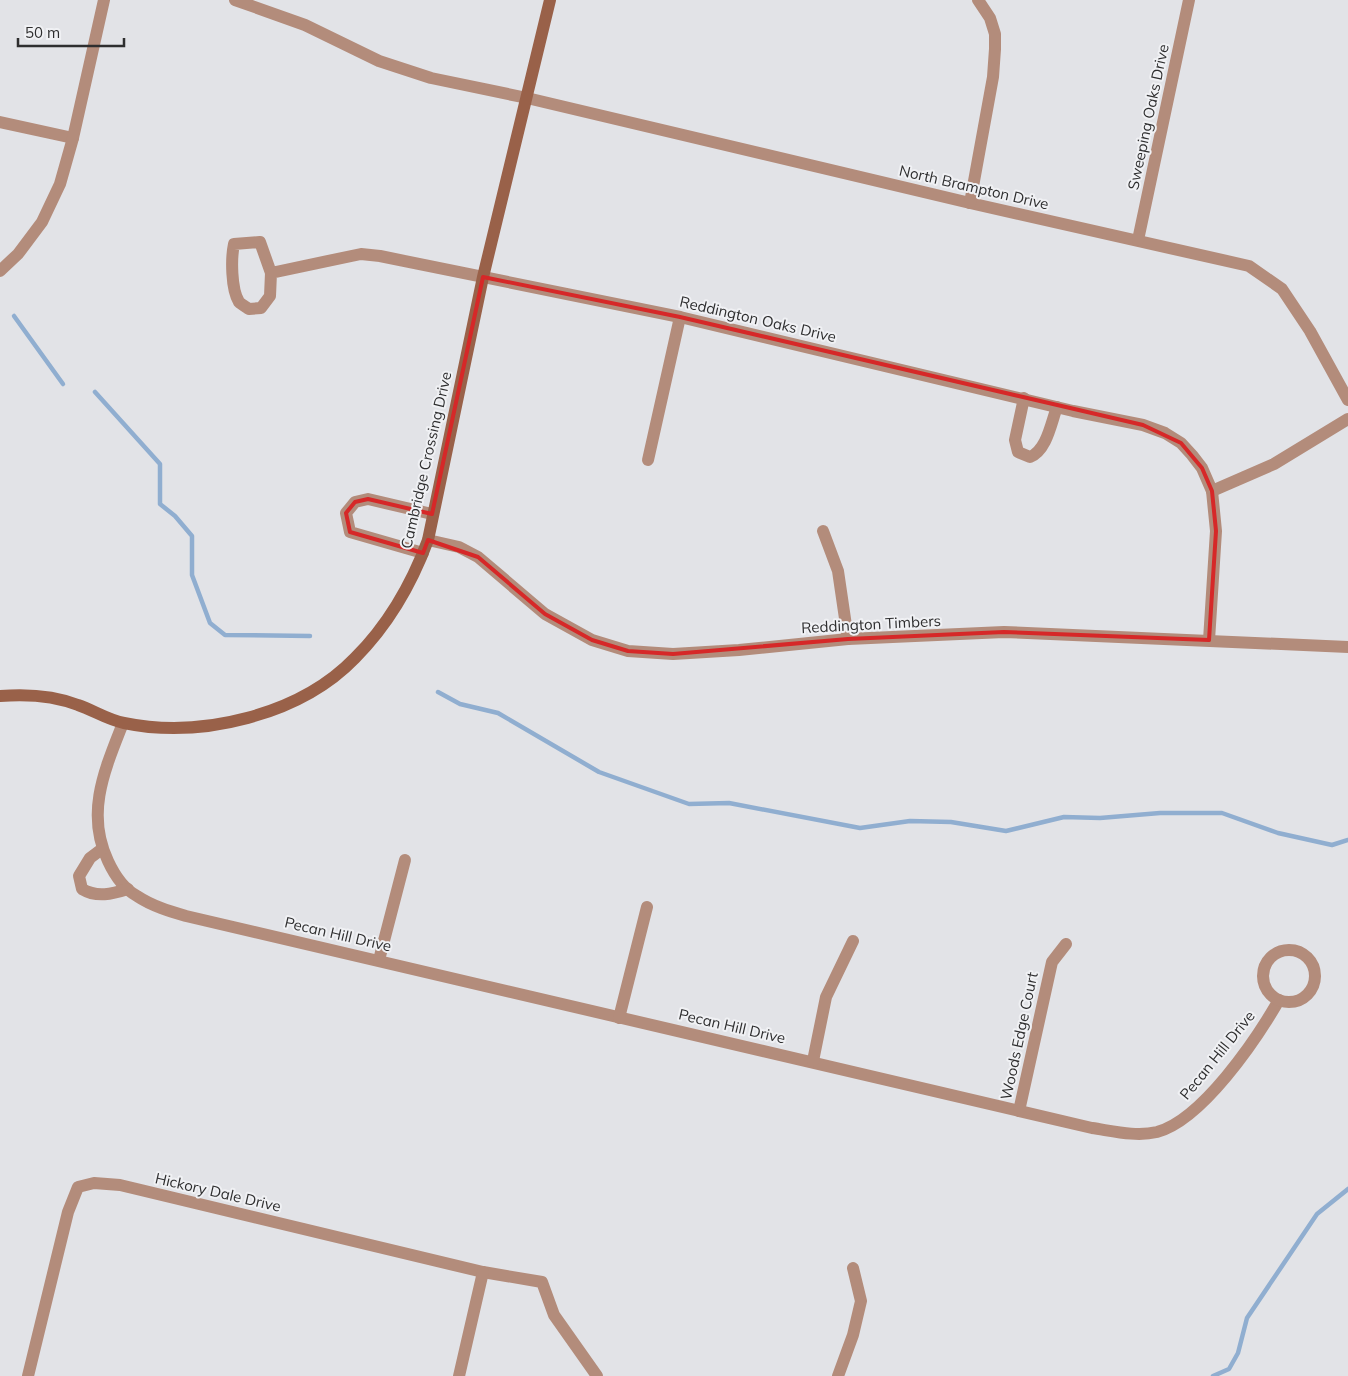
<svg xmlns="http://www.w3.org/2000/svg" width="1348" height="1376" viewBox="0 0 1348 1376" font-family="Mulish,sans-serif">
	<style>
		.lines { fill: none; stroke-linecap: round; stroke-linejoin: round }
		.stream { stroke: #90aed0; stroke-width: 4.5 }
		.street { stroke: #b38c7b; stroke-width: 12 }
		.secondary { stroke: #996149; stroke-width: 12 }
		.marked { fill: none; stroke: #d62828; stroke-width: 4; stroke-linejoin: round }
		.labels { text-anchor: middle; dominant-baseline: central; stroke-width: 4; stroke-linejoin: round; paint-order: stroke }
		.street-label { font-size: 15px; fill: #2e2e2f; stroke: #f0f1f4 }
	</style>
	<rect width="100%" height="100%" fill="#e2e3e7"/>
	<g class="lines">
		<g class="stream">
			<polyline points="14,316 63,384"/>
			<polyline points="95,392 160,464 160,504 175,516 192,536 192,575 210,623 225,635 310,636"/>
			<polyline points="438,692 460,704 498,713 599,772 689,804 729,803 860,828 910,821 951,822 1006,831 1064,817 1100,818 1160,813 1222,813 1278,833 1332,845 1348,840"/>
			<polyline points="1213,1376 1229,1369 1238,1353 1247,1318 1317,1214 1348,1189"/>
		</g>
		<g class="street">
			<polyline points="235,0 305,25 379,61 431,78 527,98 970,203 1249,266 1282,289 1310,331 1348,400"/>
			<polyline points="0,122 73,138"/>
			<polyline points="970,203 993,77 995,49 995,34 990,18 978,0"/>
			<polyline points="1138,240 1189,0"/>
			<polyline points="0,271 18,254 42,222 60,184 73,138 104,0"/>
			<path d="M271 273 260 242 234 244C231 258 231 289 239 302 241 304 246 307 249 309L261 308 270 296 271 273 361 254 380 256 680 317 1073 411 1143 425 1165 433 1181 443 1192 455 1202 468 1212 491 1216 531 1209 640"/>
			<path d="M1024 398 1015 440 1018 452 1030 457C1047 450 1051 423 1057 407"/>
			<polyline points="648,460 680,317"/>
			<polyline points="1212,491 1274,464 1348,419"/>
			<polyline points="823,531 838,571 848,639"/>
			<polyline points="428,540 459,547 478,557 545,614 592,640 628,651 673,654 739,650 848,639 1004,632 1348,647"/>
			<polyline points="423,553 350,532 346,513 355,502 368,499 432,514"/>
			<path d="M123 723C105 769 85 813 108 861 114 874 124 889 137 896 152 906 169 911 186 916L1092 1128C1113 1131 1136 1137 1157 1132 1202 1120 1256 1040 1279 1000"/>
			<path d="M102 849 90 858 79 876 82 889C97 898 112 894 128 889"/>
			<circle cx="1289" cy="976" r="26"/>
			<polyline points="379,960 405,860"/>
			<polyline points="619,1018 647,907"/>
			<polyline points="813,1061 826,997 853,941"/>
			<polyline points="1019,1111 1052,962 1066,944"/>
			<polyline points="28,1376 68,1212 78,1187 94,1183 120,1185 483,1272 542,1282 554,1315 597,1376"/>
			<polyline points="459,1376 483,1272"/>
			<polyline points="838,1376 853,1335 861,1301 853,1268"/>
		</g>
		<path class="secondary" d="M0 696C25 694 55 696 78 705 93 710 108 720 124 723 201 739 300 715 355 658 388 625 412 583 428 540L483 277 550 0"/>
	</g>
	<path class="marked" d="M483 277 680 317 1143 425 1181 443 1202 468 1212 491 1216 531 1209 640 1004 632 848 639 673 654 628 651 592 640 545 614 478 557 428 540 423 553 350 532 346 513 355 502 368 499 432 514Z"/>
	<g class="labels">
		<g class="street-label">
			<text transform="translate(1148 117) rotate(-78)">Sweeping Oaks Drive</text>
			<text transform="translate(974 187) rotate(13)">North Brampton Drive</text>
			<text transform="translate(758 319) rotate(13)">Reddington Oaks Drive</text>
			<text transform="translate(426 460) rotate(-77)">Cambridge Crossing Drive</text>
			<text transform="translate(871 624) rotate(-3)">Reddington Timbers</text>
			<text transform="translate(338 934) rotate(13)">Pecan Hill Drive</text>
			<text transform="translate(732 1026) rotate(13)">Pecan Hill Drive</text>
			<text transform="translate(1019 1036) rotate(-78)">Woods Edge Court</text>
			<text transform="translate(1217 1055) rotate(-51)">Pecan Hill Drive</text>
			<text transform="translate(218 1192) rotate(13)">Hickory Dale Drive</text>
		</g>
	</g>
	<path d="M18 38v8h106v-8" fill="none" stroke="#2e2e2f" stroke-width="2.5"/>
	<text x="25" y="38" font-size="15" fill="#2e2e2f" stroke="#f0f1f4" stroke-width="4" paint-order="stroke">50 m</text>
</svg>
